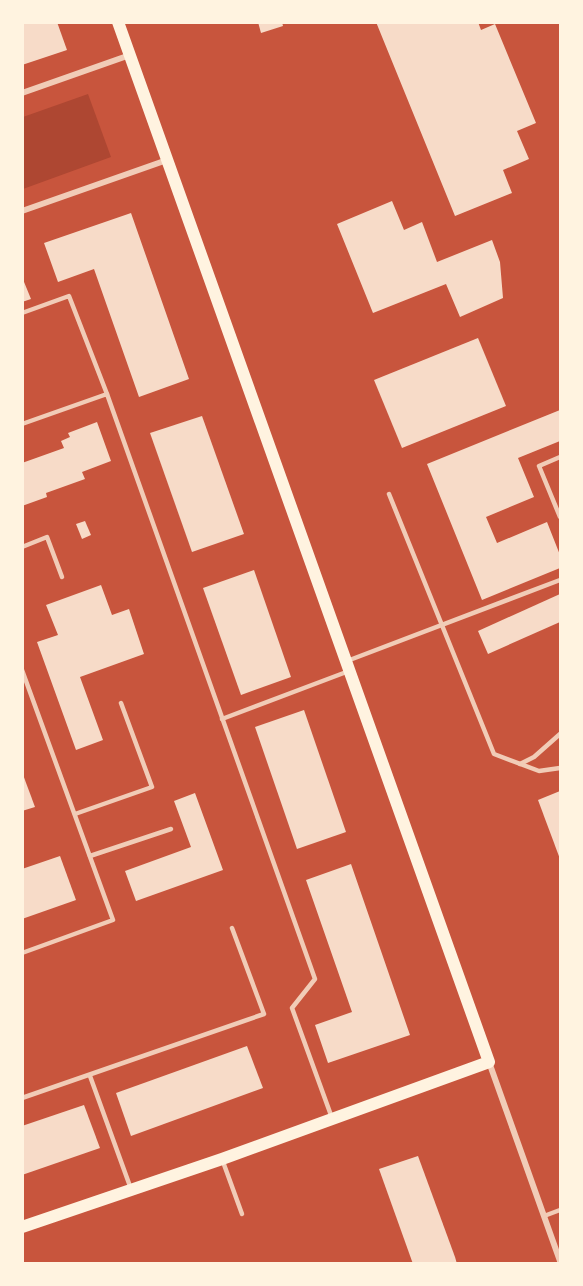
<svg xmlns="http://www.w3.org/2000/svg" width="583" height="1286" viewBox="0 0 583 1286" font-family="'Roboto Condensed',sans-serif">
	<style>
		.green { fill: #ae4732 }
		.building { fill: #f7dbc8 }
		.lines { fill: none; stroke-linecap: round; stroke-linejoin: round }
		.service { stroke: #f1ccb7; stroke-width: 4.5 }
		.minor { stroke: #f1ccb7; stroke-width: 6 }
		.secondary { stroke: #fff3e0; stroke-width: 12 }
	</style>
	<rect width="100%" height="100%" fill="#c8553d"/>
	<polygon class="green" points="88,94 111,157 23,189 23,117"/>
	<g class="building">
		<polygon points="22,22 57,22 67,50 22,65"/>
		<polygon points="258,22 282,22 283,26 261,33"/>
		<polygon points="376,22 478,22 481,30 495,24 536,123 517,131 529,159 503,170 512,193 455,216"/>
		<polygon points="392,201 404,230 422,222 437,262 492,240 500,262 503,298 460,317 446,284 373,313 337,224"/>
		<polygon points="131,213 189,379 139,397 94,269 58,282 44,243"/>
		<polygon points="22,277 31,299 22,302"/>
		<polygon points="478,338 506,406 402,448 374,380"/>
		<polygon points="560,410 560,441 518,458 534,497 486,517 497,543 547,522 560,555 560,568 482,600 427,464"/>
		<polygon points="202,416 244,534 192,552 150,433"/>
		<polygon points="97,422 111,461 82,472 85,479 46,493 47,497 22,506 22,463 64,448 61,441 70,437 68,433"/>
		<polygon points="85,521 91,535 82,539 76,524"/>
		<polygon points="254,570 291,677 241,695 203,588"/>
		<polygon points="101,585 112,615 129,609 144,654 80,677 103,740 76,750 37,642 58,635 46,605"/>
		<polygon points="560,594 560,622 488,654 478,631"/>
		<polygon points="304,710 346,832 297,849 255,727"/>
		<polygon points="22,772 35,807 22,811"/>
		<polygon points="560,791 560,859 538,800"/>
		<polygon points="195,793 223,870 136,901 125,871 191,847 174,801"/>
		<polygon points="60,856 76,900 22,919 22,869"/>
		<polygon points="351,864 410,1035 328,1063 315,1025 352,1012 306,880"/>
		<polygon points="247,1046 263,1088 131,1136 116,1093"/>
		<polygon points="84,1105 100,1148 22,1175 22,1126"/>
		<polygon points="418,1156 455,1257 457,1264 413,1264 379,1169"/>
	</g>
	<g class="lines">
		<g class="service">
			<polyline points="22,313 69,296 107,394"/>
			<polyline points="22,424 107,394 315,979 292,1008 332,1118"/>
			<polyline points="560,457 539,466 560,517"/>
			<polyline points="389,494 494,754 539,771 560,768"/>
			<polyline points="22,547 47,537 62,577"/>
			<polyline points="347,661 560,580"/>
			<polyline points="22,670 113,920 22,953"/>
			<polyline points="222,719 349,671"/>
			<polyline points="520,764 534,757 560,734"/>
			<polyline points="75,814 152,787 121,703"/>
			<polyline points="90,856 171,829"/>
			<polyline points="90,1076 131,1189"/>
			<polyline points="22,1098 264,1014 232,928"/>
			<polyline points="222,1159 242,1214"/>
			<polyline points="544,1216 560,1210"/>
		</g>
		<g class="minor">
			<polyline points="22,93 130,55"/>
			<polyline points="22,211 167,160"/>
			<polyline points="489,1062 560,1261"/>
		</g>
		<polyline class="secondary" points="22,1227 222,1159 489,1062 118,22"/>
	</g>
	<rect width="583" height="1286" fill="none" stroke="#fff3e0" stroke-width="48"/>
</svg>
